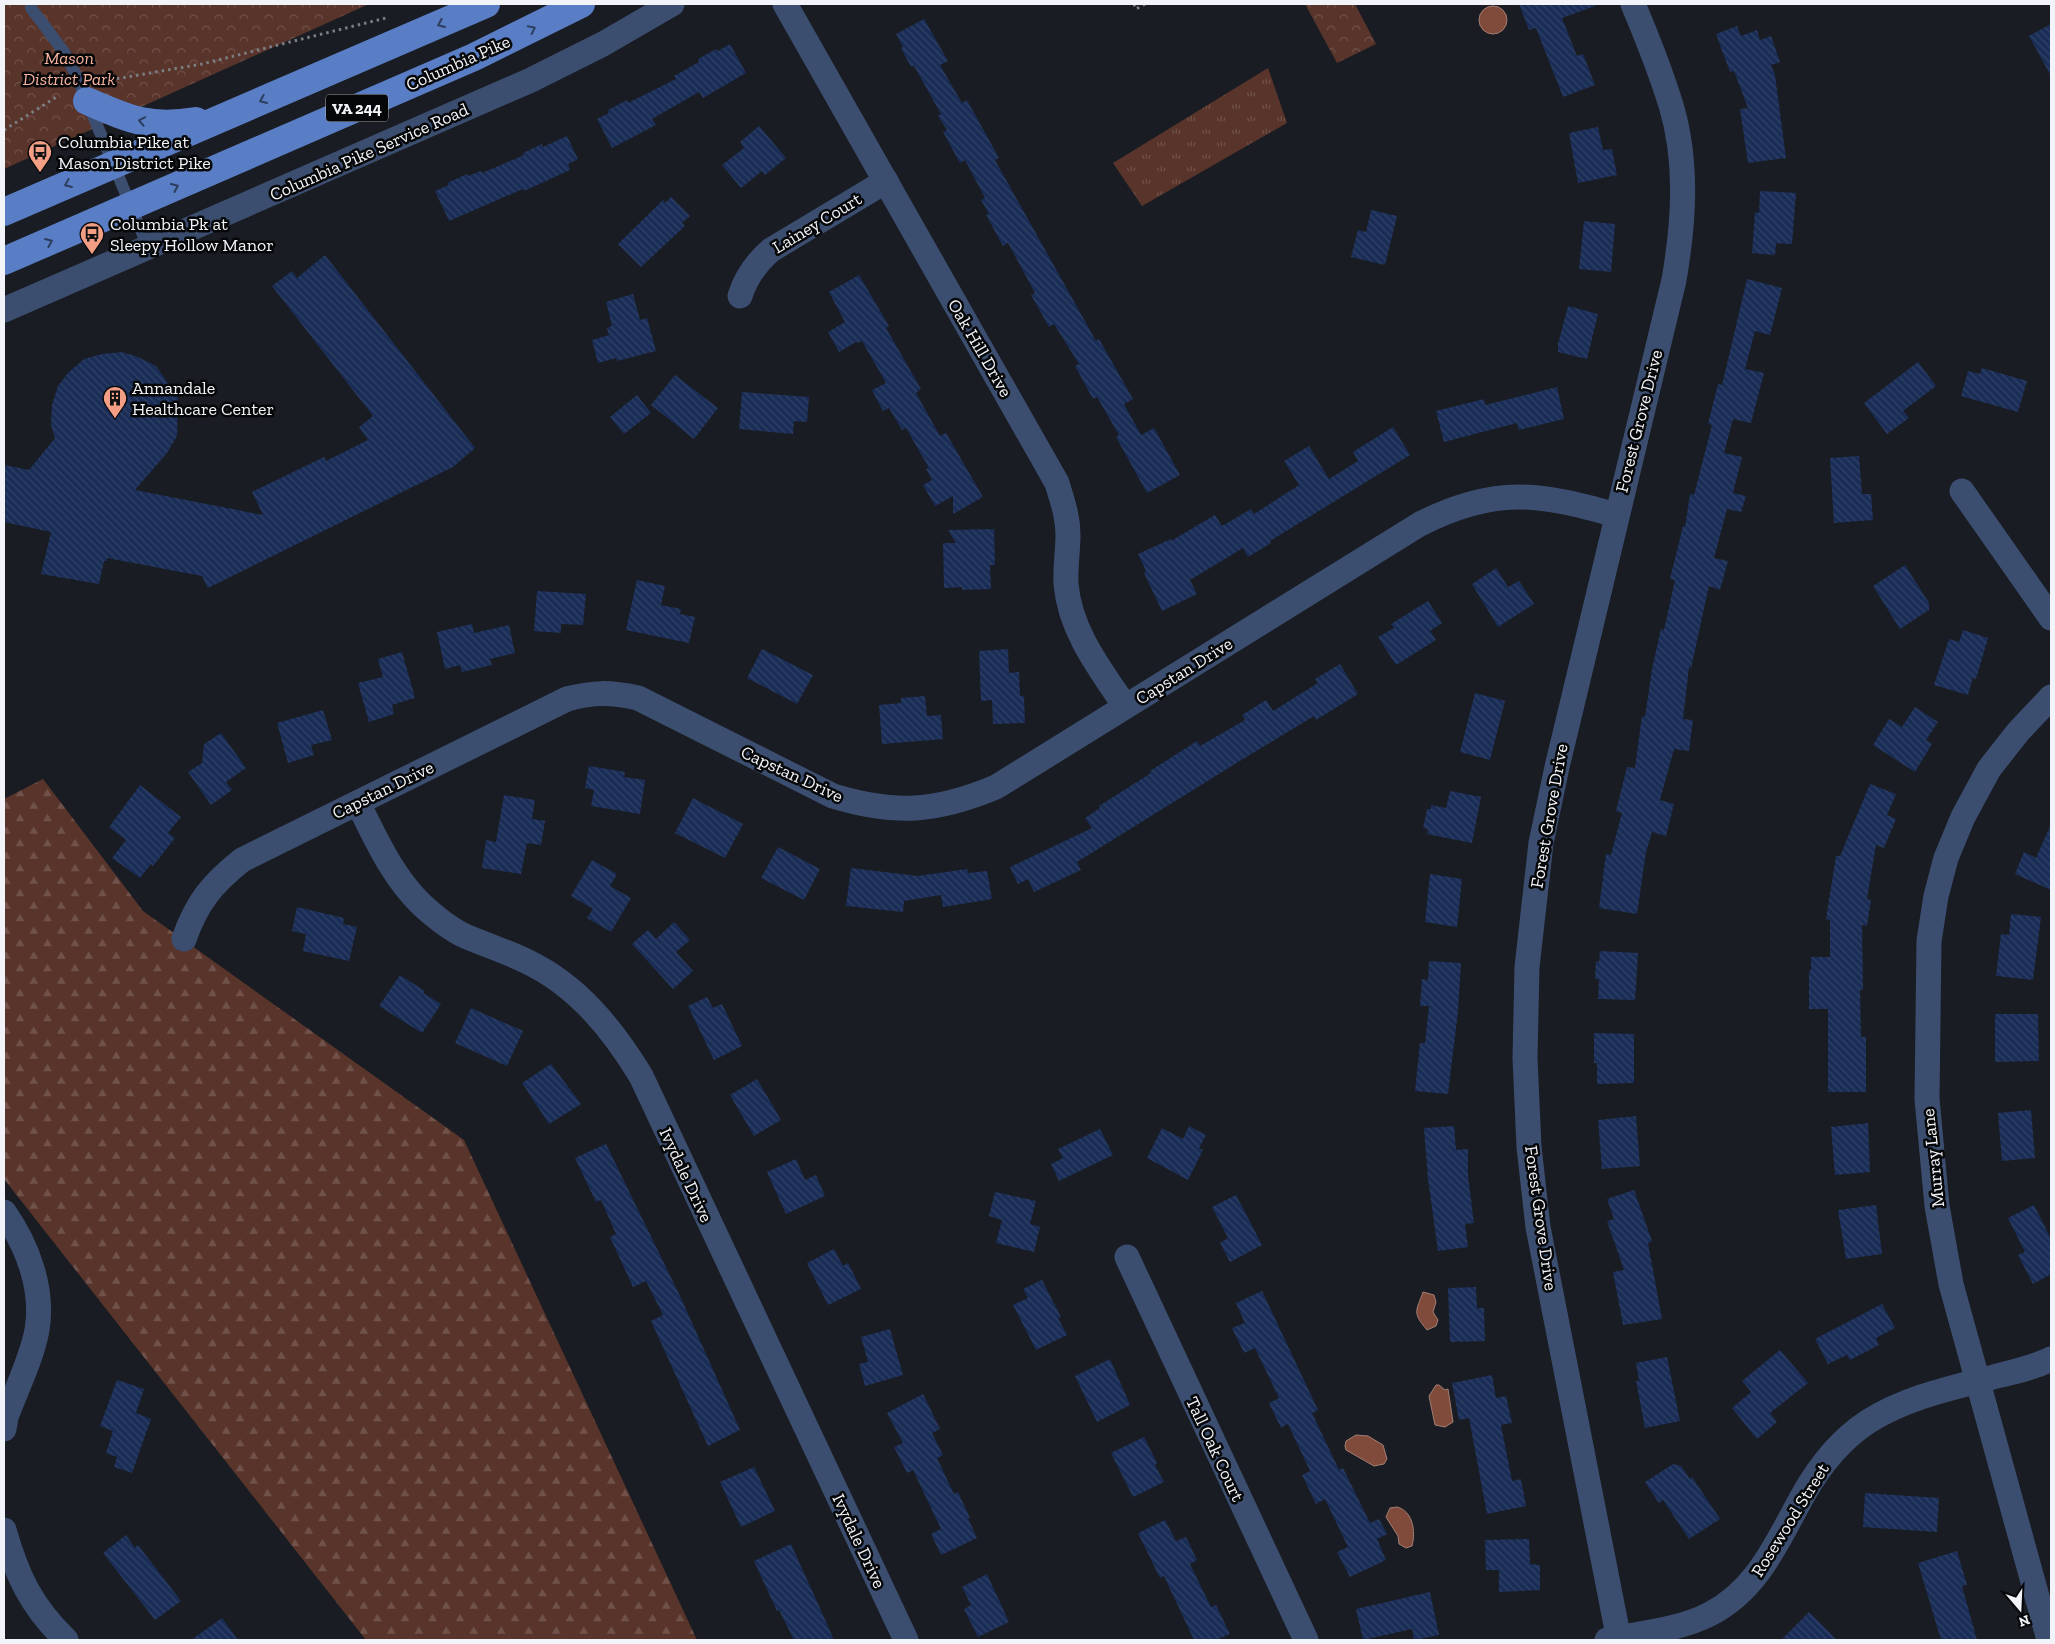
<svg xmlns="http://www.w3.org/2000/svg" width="2055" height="1644" viewBox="0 0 2055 1644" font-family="'Zilla Slab',serif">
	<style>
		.grass { fill: url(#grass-tufts) }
		.forest { fill: url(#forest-firs) }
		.park { fill: url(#park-crowns) }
		.water { fill: #804b3b; stroke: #a27e74 }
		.building { fill: url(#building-back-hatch) }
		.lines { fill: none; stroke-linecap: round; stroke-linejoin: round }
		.path { stroke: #7b7e83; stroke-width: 3; stroke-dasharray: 2.5 4; stroke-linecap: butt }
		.lane { stroke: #3c4e70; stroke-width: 12 }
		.street { stroke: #3c4e70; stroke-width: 25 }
		.primary { stroke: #5a7ec5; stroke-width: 28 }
		.oneway { stroke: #2c3d5e }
		.labels { text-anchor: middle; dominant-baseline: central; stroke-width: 5; stroke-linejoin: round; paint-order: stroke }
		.shield { fill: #060709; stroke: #abadb1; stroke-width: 1 }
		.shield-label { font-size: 16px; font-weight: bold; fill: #f2f4f9 }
		.park-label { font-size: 18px; font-style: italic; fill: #f8b39f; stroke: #060709 }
		.street-label { font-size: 18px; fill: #f2f4f9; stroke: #060709 }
		.poi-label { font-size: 18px; fill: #f2f4f9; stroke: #060709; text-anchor: start }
	</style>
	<defs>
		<pattern id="grass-tufts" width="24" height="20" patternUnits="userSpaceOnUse" patternTransform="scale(1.25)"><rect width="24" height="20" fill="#58342a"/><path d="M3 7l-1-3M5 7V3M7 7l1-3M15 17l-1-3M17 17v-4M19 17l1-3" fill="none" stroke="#70524a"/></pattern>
		<pattern id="forest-firs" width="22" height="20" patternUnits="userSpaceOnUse" patternTransform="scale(1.25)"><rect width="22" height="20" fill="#58342a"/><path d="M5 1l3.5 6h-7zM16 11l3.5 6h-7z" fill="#70524a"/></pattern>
		<pattern id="park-crowns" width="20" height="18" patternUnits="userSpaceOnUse" patternTransform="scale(1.25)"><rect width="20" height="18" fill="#58342a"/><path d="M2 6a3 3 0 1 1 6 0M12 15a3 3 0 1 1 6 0" fill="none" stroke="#70524a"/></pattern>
		<pattern id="building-back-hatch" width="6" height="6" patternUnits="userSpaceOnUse" patternTransform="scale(1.25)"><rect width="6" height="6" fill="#1a2d56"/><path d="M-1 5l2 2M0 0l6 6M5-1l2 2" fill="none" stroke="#304267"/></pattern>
	</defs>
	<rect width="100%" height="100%" fill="#191c22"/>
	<polygon class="grass" points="1268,68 1287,123 1142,206 1113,163"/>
	<polygon class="forest" points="43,779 143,911 464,1140 697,1640 366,1640 4,1179 4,799"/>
	<g class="park">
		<polygon points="4,4 369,4 4,169"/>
		<polygon points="1305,4 1355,4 1376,44 1337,63"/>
	</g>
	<g class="water">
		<circle cx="1493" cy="20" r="14"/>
		<path d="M1423 1292 1434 1295 1436 1302 1433 1312 1438 1320 1436 1326 1427 1330C1412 1312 1416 1312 1423 1292Z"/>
		<polygon points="1436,1385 1439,1385 1445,1390 1448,1389 1453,1422 1445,1427 1435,1425 1429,1396"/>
		<polygon points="1356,1435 1368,1436 1383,1445 1387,1459 1384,1464 1374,1466 1346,1450 1345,1446 1346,1441"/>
		<path d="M1397 1507C1413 1511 1416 1532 1412 1546L1406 1548 1399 1544 1398 1536 1386 1517 1390 1508Z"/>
	</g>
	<g class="building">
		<polygon points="1519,4 1595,4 1595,6 1562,18 1577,56 1583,54 1595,85 1563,97 1536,28 1529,30"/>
		<polygon points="924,19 948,61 940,65 962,103 967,100 999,158 995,160 1096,341 1099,339 1133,399 1124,404 1141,435 1154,428 1180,475 1147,493 1116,437 1119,435 1097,397 1093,399 1075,366 1079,364 1054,324 1049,327 1031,295 1035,293 1008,243 1003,246 986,215 989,214 981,200 985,198 965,160 960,163 943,132 947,130 938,116 941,114 914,66 911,67 901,48 903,47 896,34"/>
		<polygon points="2051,24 2051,76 2029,36"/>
		<polygon points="1737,26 1741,36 1757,30 1760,40 1771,36 1780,62 1771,65 1775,75 1786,158 1748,163 1740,109 1748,108 1734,71 1730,72 1716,34"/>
		<polygon points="730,44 746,73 703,98 699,92 652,119 656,125 612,148 597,119 609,113 608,110 627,100 628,103 676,79 674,76 699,62 698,59 716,49 718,51"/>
		<polygon points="759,126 786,158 765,175 762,171 741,188 722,165 744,148 740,142"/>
		<polygon points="1598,127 1603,150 1612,149 1617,175 1578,183 1569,133"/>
		<polygon points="567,136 578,159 568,164 570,170 524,191 523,189 449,221 435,191 449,185 447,183 467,174 468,176 481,171 482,173 524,155 523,153 542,144 543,147"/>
		<polygon points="1760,191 1796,193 1792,244 1776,243 1775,255 1752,253 1755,212 1759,213"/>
		<polygon points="671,197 690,216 682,223 685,226 641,267 618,244 663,200 665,203"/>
		<polygon points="1371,210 1397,216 1385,265 1351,257 1358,230 1366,232"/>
		<polygon points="1584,221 1615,224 1611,272 1579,269"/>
		<polygon points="325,255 475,448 453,467 208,588 202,576 107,558 107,561 104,561 99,584 41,574 51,532 4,522 4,465 29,470 55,438 51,425 52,405 58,386 68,373 84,359 102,354 122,352 138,357 156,366 178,398 177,436 167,453 135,490 263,515 252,492 324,457 326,461 368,440 359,427 373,416 272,286 292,271 297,278"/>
		<polygon points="859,275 889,326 886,328 921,389 916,393 940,436 946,433 983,497 953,514 953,496 935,506 923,485 932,480 926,469 929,468 906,428 902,430 889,408 883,411 872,390 886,383 862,341 858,343 856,342 839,352 828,332 845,322 829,292"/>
		<polygon points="1747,279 1782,288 1770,335 1755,331 1745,369 1764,373 1751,423 1733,419 1724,453 1742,457 1733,493 1746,496 1741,512 1727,509 1714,558 1728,561 1720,590 1709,586 1691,668 1689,667 1683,719 1693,720 1689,751 1674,749 1660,800 1674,804 1666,836 1652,832 1646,852 1637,914 1599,908 1606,854 1611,855 1622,813 1616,811 1627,767 1635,768 1642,716 1645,717 1652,669 1661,629 1664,630 1675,580 1670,579 1683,526 1685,527 1690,494 1694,495 1712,425 1708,424 1718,384 1722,385"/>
		<polygon points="633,294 640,320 647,318 656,351 617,361 616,358 598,363 592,340 609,335 607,328 612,326 606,302"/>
		<polygon points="1568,306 1598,314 1587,359 1558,352 1558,344"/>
		<polygon points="1918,362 1936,386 1903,411 1909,418 1887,434 1864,403"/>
		<polygon points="1982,368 2027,381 2018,412 1961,396 1968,371 1980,374"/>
		<polygon points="675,375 718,408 694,439 651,405"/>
		<polygon points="1557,387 1564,419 1519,430 1517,423 1444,442 1436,411 1484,399 1485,405"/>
		<polygon points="742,392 809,397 807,422 794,421 793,434 739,429"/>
		<polygon points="637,395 651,413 624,434 610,417"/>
		<polygon points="1393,427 1410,455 1270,541 1271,543 1248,557 1243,548 1190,580 1197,594 1162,611 1144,573 1146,571 1138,554 1171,539 1171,541 1215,515 1222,526 1251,509 1254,514 1299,485 1284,461 1309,446 1329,479 1358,461 1353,452"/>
		<polygon points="1859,456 1862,494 1871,494 1873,520 1834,523 1830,458"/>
		<polygon points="994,529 995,565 990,565 991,589 962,590 962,587 944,588 943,543 956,543 948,530"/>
		<polygon points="1905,565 1929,603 1929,610 1900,629 1873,586"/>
		<polygon points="1496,568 1508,587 1519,581 1534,604 1498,627 1472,584"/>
		<polygon points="637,580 665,586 661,605 681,609 680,614 695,617 689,643 626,630"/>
		<polygon points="537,591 586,594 583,625 561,624 561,633 534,631"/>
		<polygon points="1428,601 1442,623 1430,631 1436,640 1396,665 1378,637 1394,628 1391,624"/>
		<polygon points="472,624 474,633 509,625 515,653 490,659 492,665 462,672 460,665 445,669 437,632"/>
		<polygon points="1963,630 1988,638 1976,679 1973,678 1968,695 1934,685 1949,639 1959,642"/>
		<polygon points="762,649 813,675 797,704 747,678"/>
		<polygon points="1008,649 1009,673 1019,672 1020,696 1024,696 1025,723 993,724 992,700 981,701 979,651"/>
		<polygon points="402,652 415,698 392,705 394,714 369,722 358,683 383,677 378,659"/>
		<polygon points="1340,664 1358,694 1316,720 1314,716 1243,759 1077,862 1081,870 1034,892 1028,879 1018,884 1010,867 1092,828 1085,818 1100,808 1099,806 1151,773 1150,771 1197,741 1200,746 1245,720 1242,715 1266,700 1273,711 1318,683 1315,679"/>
		<polygon points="1475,693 1505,701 1490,760 1460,752"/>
		<polygon points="925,696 927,716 941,715 943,739 882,744 879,705 901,703 901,698"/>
		<polygon points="1915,707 1938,722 1926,740 1932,744 1915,772 1873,745 1889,719 1902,727"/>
		<polygon points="323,710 332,740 311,745 314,755 288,763 277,723"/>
		<polygon points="221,733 246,768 226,782 232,790 211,805 188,772 202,763 204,744"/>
		<polygon points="589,766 625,772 624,777 645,780 640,814 591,806 594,790 585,788"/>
		<polygon points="1870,784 1896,794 1887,815 1896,819 1884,848 1876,845 1867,899 1871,900 1867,926 1862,925 1863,990 1860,990 1861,1037 1866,1037 1866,1092 1828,1092 1828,1009 1809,1009 1809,971 1811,970 1811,957 1830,957 1830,920 1826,919 1836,856 1840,856"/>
		<polygon points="140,785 181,817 168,833 175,838 153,866 151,864 140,878 112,858 126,840 109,827"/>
		<polygon points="1450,791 1481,797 1472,843 1427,834 1428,829 1423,828 1427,809 1431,809 1431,805 1446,808"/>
		<polygon points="504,795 535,800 532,819 545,821 541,845 527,843 521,874 482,868 486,840 496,842"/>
		<polygon points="693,798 743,824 725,858 675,833"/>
		<polygon points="2051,824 2051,890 2015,874 2024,852 2036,858"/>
		<polygon points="778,847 820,869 804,900 761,878"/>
		<polygon points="592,860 617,874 610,886 631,898 611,932 587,918 593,909 571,896"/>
		<polygon points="851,868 918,876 967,869 968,873 987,871 992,899 943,907 941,895 904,901 903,912 846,906"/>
		<polygon points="1430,874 1462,879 1457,927 1425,922"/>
		<polygon points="297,907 344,918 343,924 357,927 349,961 303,951 306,934 292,931"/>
		<polygon points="2011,914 2041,917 2033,980 1996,976 2001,934 2009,935"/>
		<polygon points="674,922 690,940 676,952 693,971 673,989 632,944 648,930 656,939"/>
		<polygon points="1600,951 1638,953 1635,1000 1598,999 1599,979 1595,979 1596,961 1599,962"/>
		<polygon points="1429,961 1461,963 1458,1011 1448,1094 1415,1091 1420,1043 1425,1043 1429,1006 1420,1006 1422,979 1428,980"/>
		<polygon points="400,975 425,991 423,993 441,1004 422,1033 379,1006"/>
		<polygon points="707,997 713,1008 722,1004 742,1046 714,1060 688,1006"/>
		<polygon points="471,1008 523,1031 507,1066 455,1043"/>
		<polygon points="1995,1014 2038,1014 2039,1061 1995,1062"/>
		<polygon points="1594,1033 1634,1034 1634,1083 1597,1084 1597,1063 1594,1063"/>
		<polygon points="551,1064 581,1104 549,1124 522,1083"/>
		<polygon points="757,1079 781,1120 754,1136 730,1095"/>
		<polygon points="2031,1110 2035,1158 2002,1161 1998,1113"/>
		<polygon points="1636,1116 1640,1166 1602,1169 1598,1120"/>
		<polygon points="1868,1123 1870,1172 1835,1175 1831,1127"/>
		<polygon points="1189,1126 1206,1135 1199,1148 1203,1150 1188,1180 1147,1158 1162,1128 1183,1139"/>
		<polygon points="1454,1126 1456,1150 1468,1149 1468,1176 1474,1223 1465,1224 1468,1247 1438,1251 1428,1179 1424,1128"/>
		<polygon points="1100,1129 1113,1155 1059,1181 1051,1164 1063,1158 1058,1149"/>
		<polygon points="606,1144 680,1296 740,1430 708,1446 651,1321 663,1315 646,1281 633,1287 610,1237 616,1234 601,1200 596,1202 575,1158"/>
		<polygon points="796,1159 805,1180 816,1175 825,1196 786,1214 767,1172"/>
		<polygon points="1634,1190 1652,1241 1648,1243 1662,1319 1623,1325 1613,1272 1624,1270 1607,1221 1614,1219 1607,1199"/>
		<polygon points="995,1192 1036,1201 1030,1224 1040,1227 1034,1252 996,1243 1002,1220 989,1216"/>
		<polygon points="1236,1195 1262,1245 1230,1262 1220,1243 1228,1238 1212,1207"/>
		<polygon points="1876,1205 1882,1254 1846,1259 1838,1210"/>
		<polygon points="2034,1205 2051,1239 2051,1274 2033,1284 2018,1255 2025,1252 2008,1218"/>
		<polygon points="834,1249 843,1266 848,1263 861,1289 828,1305 807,1263"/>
		<polygon points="1042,1280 1061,1317 1058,1318 1067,1335 1036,1350 1013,1305 1028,1298 1023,1289"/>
		<polygon points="1476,1287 1477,1308 1484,1308 1485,1341 1450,1342 1448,1288"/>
		<polygon points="1262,1291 1318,1410 1312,1413 1339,1470 1343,1468 1370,1523 1379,1519 1387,1534 1377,1539 1386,1560 1350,1577 1337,1552 1348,1547 1325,1499 1316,1504 1302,1475 1310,1471 1288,1424 1281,1428 1269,1403 1279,1398 1255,1348 1244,1353 1232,1328 1245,1323 1236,1303"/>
		<polygon points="1882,1304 1895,1328 1876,1338 1879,1345 1850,1360 1847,1355 1828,1364 1815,1339"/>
		<polygon points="890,1329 903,1375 865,1386 859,1364 868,1362 861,1337"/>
		<polygon points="1780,1350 1808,1383 1770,1413 1777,1422 1757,1439 1732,1408 1751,1392 1742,1381"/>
		<polygon points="1667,1357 1680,1421 1645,1428 1636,1381 1639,1381 1636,1363"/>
		<polygon points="1110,1359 1130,1405 1097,1422 1075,1376"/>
		<polygon points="1492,1375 1496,1398 1506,1396 1512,1423 1501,1425 1512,1481 1521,1479 1526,1506 1487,1514 1469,1418 1459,1420 1452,1383"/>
		<polygon points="117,1380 144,1389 136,1413 151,1419 132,1473 114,1467 117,1457 106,1453 113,1431 100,1426"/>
		<polygon points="923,1394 940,1429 932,1433 943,1455 937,1458 954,1494 958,1492 970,1518 968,1518 977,1538 941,1555 931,1534 941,1529 913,1470 907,1473 894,1447 903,1443 887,1413"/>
		<polygon points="1144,1437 1157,1463 1155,1465 1164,1482 1133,1497 1111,1453"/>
		<polygon points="1673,1464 1681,1466 1690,1479 1692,1477 1720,1519 1689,1539 1663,1500 1659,1503 1645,1482"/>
		<polygon points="754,1467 775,1511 741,1527 720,1482"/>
		<polygon points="1865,1493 1939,1498 1937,1532 1863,1527"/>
		<polygon points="1165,1520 1176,1541 1186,1537 1197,1560 1190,1564 1211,1607 1216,1605 1230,1634 1216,1640 1194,1640 1164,1576 1160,1578 1138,1533"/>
		<polygon points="126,1535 135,1548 138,1545 181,1601 155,1620 103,1553"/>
		<polygon points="1529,1539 1530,1564 1540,1565 1540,1590 1499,1592 1499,1570 1486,1570 1485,1540"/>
		<polygon points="791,1544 819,1606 834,1640 794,1640 779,1610 777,1611 754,1561"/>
		<polygon points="1957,1551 1967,1585 1962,1586 1977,1640 1941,1640 1918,1563"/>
		<polygon points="987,1574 1009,1622 978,1637 964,1609 971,1605 962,1587"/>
		<polygon points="1430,1592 1439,1635 1414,1640 1412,1629 1363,1640 1356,1609"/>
		<polygon points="1809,1612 1837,1640 1781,1640"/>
		<polygon points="222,1618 238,1640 191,1640"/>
	</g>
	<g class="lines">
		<g class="path">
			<polyline points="1134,4 1136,9 1145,4"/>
			<polyline points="104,81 202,64 386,18"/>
			<polyline points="4,130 58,96"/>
		</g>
		<polyline class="lane" points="31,8 64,52 76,75 148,247"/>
		<g class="street">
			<path d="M785 4 1057 483C1062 500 1068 516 1068 535 1068 551 1065 568 1066 584 1070 631 1100 669 1125 706"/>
			<path d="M740 296C746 277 756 263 771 250L886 181"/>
			<polyline points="4,310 531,80 603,44 672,4"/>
			<polyline points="1962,491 2051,618"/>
			<path d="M358 803C376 839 392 876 422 905 434 916 450 929 465 936 486 945 508 952 528 962 578 986 613 1030 641 1076L906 1640"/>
			<path d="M184 939C197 902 212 884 242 860L567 699C595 692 609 692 638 698L833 796C896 815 936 812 996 787L1420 524C1495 486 1538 493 1616 515"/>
			<path d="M4 1212C27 1245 44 1288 37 1330 32 1358 16 1390 6 1417L4 1429"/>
			<polyline points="1127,1257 1306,1640"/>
			<path d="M4 1530C17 1576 31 1606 66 1640"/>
			<path d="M1607 1640C1641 1633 1679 1630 1710 1614 1758 1589 1777 1542 1802 1497 1818 1468 1841 1439 1869 1421 1909 1396 1956 1387 2001 1375 2018 1371 2035 1367 2051 1359"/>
			<path d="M1619 1640 1538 1227 1529 1147 1525 1058 1527 967 1541 843 1557 767 1674 280C1684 222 1688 162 1671 105 1660 70 1647 37 1633 4"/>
			<polyline points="2049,1640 1951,1284 1937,1206 1927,1099 1929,941 1936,896 1946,858 1963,817 1989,769 2018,732 2051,697"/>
		</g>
		<g class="primary">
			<path d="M87 101C129 119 149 129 196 121"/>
			<polyline points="4,212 486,4"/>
			<polyline points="4,261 474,57 581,4"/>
		</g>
	</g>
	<defs><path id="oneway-chevron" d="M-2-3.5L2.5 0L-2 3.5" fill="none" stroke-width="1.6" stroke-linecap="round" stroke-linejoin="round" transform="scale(1.25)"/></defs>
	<g class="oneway">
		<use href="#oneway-chevron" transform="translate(441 24) rotate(157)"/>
		<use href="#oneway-chevron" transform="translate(532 29) rotate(-26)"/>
		<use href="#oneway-chevron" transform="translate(263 100) rotate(157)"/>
		<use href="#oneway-chevron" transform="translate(142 121) rotate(-169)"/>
		<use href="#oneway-chevron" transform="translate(68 184) rotate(157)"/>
		<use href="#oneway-chevron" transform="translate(175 187) rotate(-24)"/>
		<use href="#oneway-chevron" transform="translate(49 242) rotate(-23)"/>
	</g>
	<defs>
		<g id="bus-pin" transform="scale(1.25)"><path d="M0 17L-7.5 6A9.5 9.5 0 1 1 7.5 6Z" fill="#f39f86" stroke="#060709"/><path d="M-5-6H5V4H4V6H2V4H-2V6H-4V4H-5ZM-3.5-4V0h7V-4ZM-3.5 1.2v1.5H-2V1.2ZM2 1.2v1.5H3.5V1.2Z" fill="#111"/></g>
		<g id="building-pin" transform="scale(1.25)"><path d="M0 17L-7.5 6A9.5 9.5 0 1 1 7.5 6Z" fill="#f39f86" stroke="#060709"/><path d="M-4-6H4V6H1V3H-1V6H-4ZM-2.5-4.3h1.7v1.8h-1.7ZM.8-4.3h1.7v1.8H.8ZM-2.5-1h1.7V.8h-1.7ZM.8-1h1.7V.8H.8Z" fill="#111"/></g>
	</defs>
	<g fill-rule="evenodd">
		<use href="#bus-pin" x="40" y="152"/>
		<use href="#bus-pin" x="92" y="234"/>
		<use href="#building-pin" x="115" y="398"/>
	</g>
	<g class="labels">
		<rect class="shield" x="326" y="94.5" width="62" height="27" rx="4"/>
		<g class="shield-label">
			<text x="357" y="108">VA 244</text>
		</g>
		<g class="park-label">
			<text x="69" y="58">Mason<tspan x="69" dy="21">District Park</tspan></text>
		</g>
		<g class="street-label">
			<text transform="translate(458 63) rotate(-24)">Columbia Pike</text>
			<text transform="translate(369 152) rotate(-24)">Columbia Pike Service Road</text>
			<text transform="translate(817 223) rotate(-31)">Lainey Court</text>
			<text transform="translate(980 348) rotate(60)">Oak Hill Drive</text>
			<text transform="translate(1639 421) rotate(-76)">Forest Grove Drive</text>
			<text transform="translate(1184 671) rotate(-32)">Capstan Drive</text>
			<text transform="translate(792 774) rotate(25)">Capstan Drive</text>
			<text transform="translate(383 790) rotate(-26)">Capstan Drive</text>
			<text transform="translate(1549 816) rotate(-80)">Forest Grove Drive</text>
			<text transform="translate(1933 1158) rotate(-96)">Murray Lane</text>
			<text transform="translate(686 1175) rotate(65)">Ivydale Drive</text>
			<text transform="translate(1541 1218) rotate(82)">Forest Grove Drive</text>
			<text transform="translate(1215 1449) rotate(65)">Tall Oak Court</text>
			<text transform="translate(1790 1520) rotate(-58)">Rosewood Street</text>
			<text transform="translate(859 1541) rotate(65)">Ivydale Drive</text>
		</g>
		<g class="poi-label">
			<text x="58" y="142">Columbia Pike at<tspan x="58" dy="21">Mason District Pike</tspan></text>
			<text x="110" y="224">Columbia Pk at<tspan x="110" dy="21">Sleepy Hollow Manor</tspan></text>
			<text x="132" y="388">Annandale<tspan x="132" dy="21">Healthcare Center</tspan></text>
		</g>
	</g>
	<rect width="2055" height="1644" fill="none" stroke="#f2f4f9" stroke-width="10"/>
	<g transform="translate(2020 1609) rotate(161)" stroke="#060709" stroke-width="4" paint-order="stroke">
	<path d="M0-4L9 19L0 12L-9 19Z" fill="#f2f4f9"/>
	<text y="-8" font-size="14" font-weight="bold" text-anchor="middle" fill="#f2f4f9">N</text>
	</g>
</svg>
